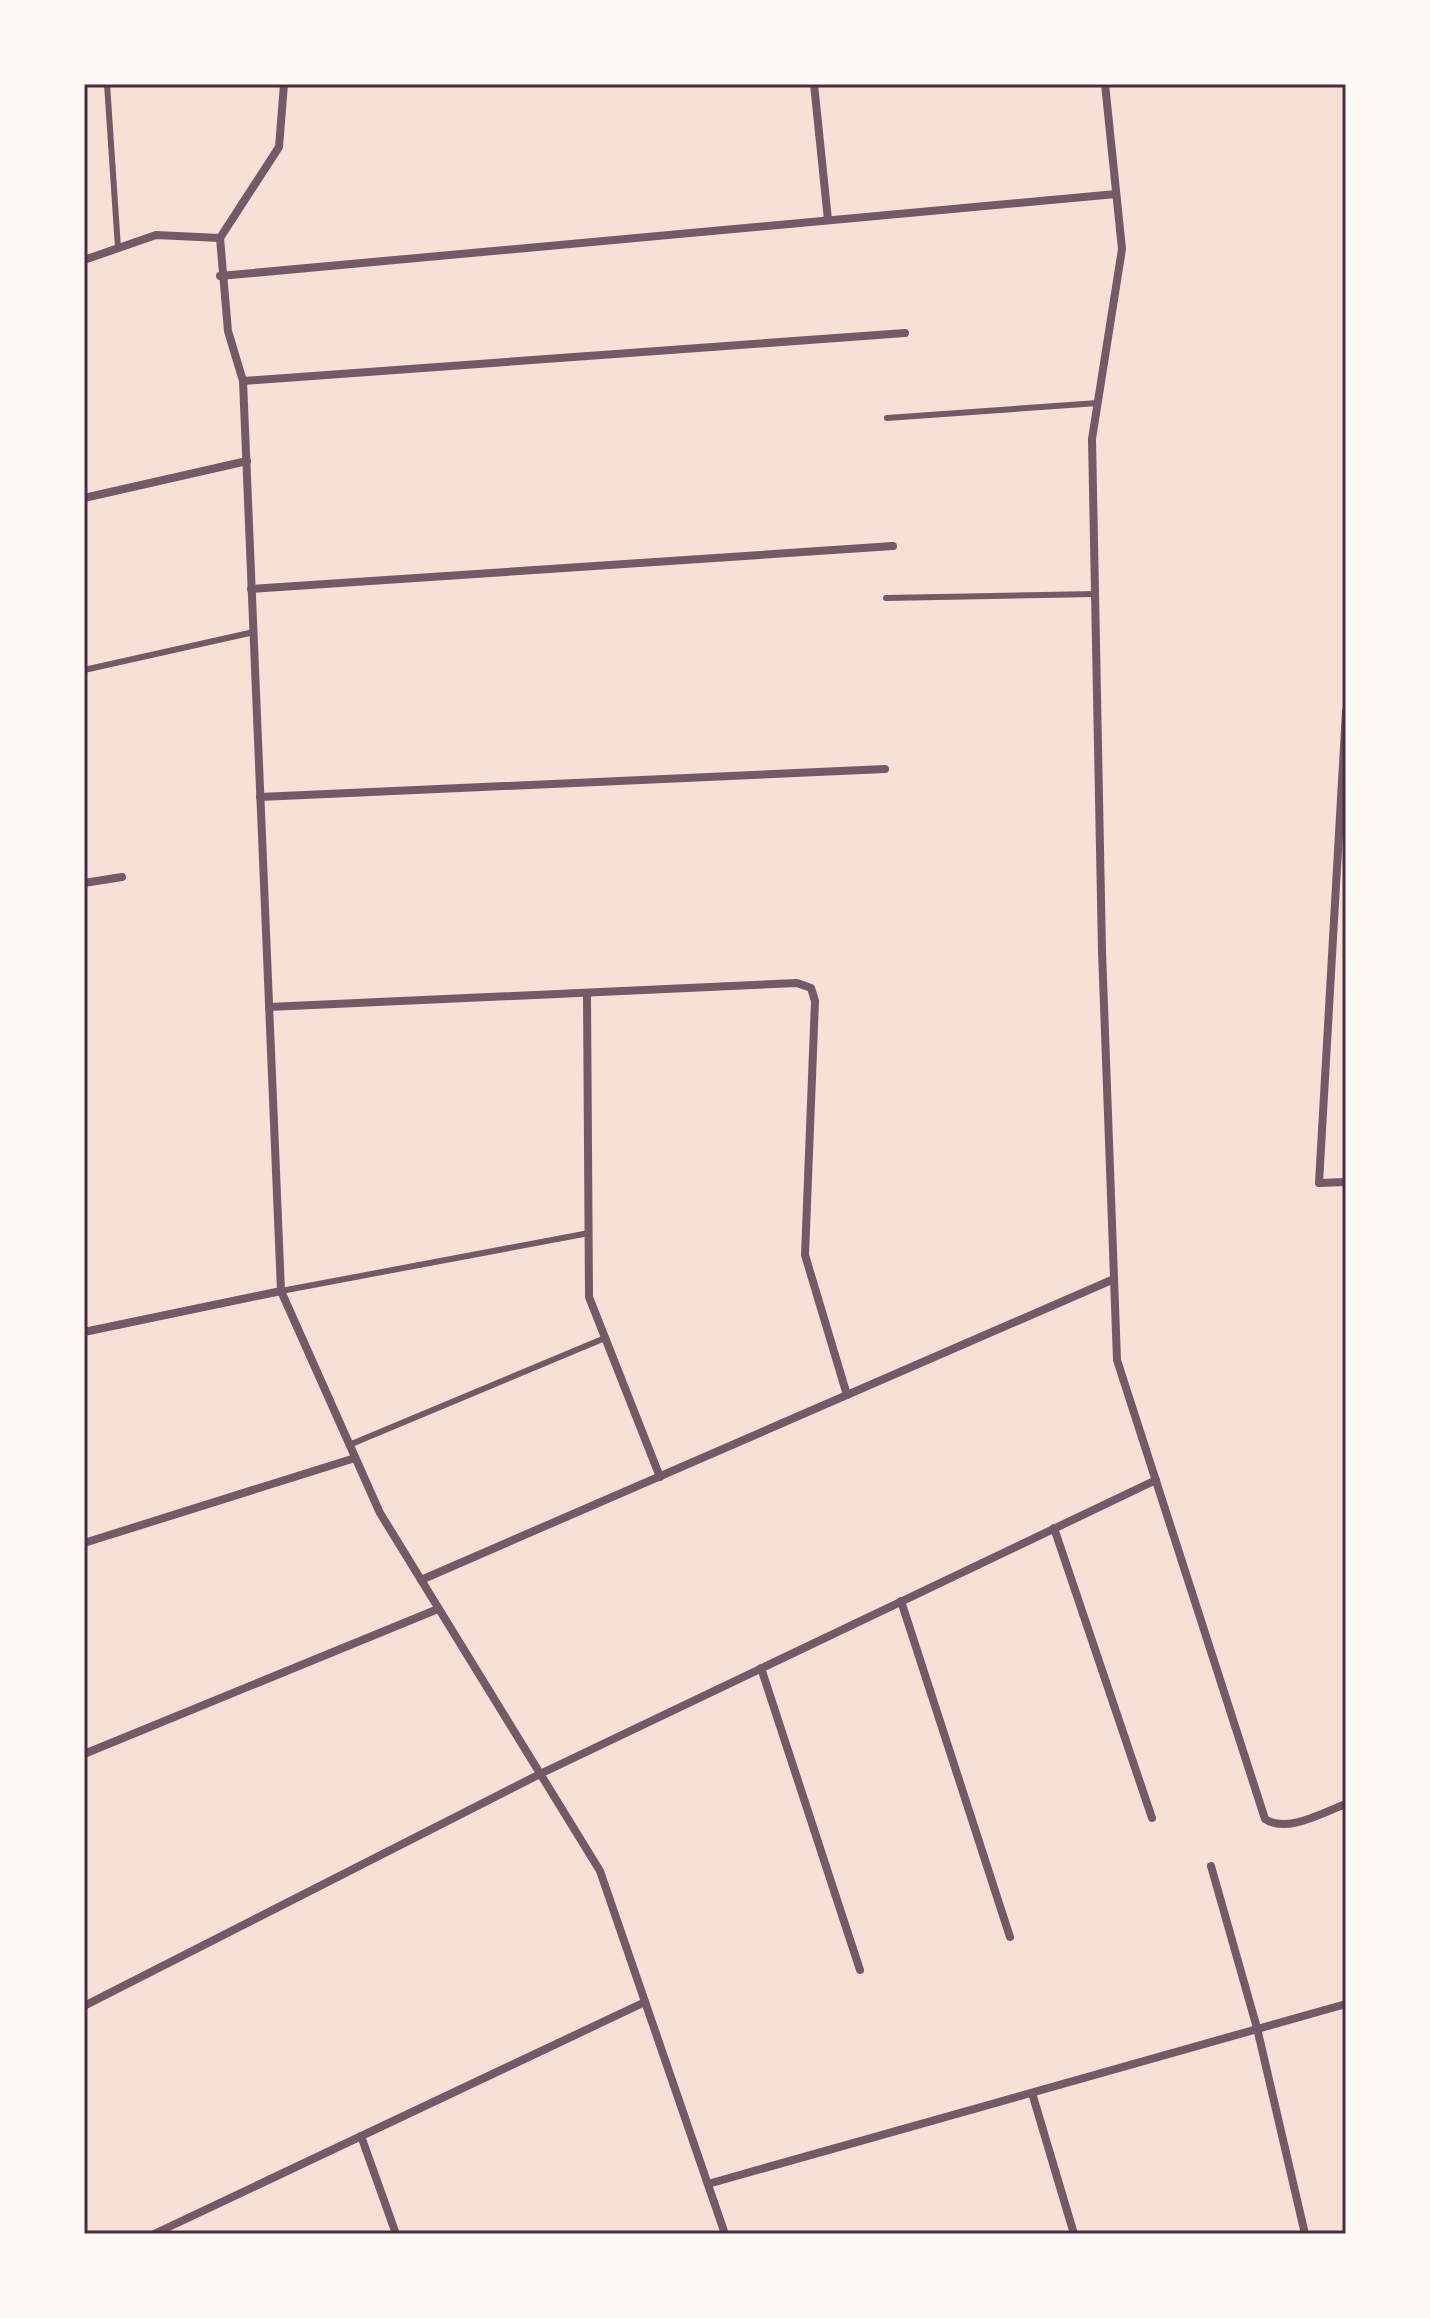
<svg xmlns="http://www.w3.org/2000/svg" width="1430" height="2318" viewBox="0 0 1430 2318" font-family="'Asap Condensed',sans-serif">
	<style>
		.lines { fill: none; stroke-linecap: round; stroke-linejoin: round }
		.service { stroke: #755966; stroke-width: 6 }
		.minor { stroke: #755966; stroke-width: 8 }
		.neatline { fill: none; stroke: #4a2c40; stroke-width: 3 }
	</style>
	<rect width="100%" height="100%" fill="#f7e1d7"/>
	<g class="lines">
		<g class="service">
			<polyline points="107,84 118,248"/>
			<polyline points="887,418 1098,403"/>
			<polyline points="886,598 1095,594"/>
			<polyline points="84,670 254,632"/>
			<polyline points="281,1291 589,1233"/>
			<polyline points="349,1445 605,1338"/>
		</g>
		<g class="minor">
			<polyline points="284,84 279,147 220,238 228,331 243,381 281,1291 380,1513 600,1871 725,2234"/>
			<polyline points="814,84 828,220"/>
			<path d="M1105 84 1122 249 1092 439 1102 951 1117 1360 1265 1819C1287 1834 1323 1812 1346 1804"/>
			<polyline points="84,260 156,235 220,238"/>
			<polyline points="220,276 1116,194"/>
			<polyline points="243,381 905,333"/>
			<polyline points="84,498 247,461"/>
			<polyline points="251,589 893,546"/>
			<polyline points="1346,711 1319,1183 1346,1182"/>
			<polyline points="260,797 885,769"/>
			<polyline points="84,883 122,877"/>
			<polyline points="587,995 589,1297 660,1477"/>
			<polyline points="269,1007 797,983 811,988 815,1001 805,1255 847,1395"/>
			<polyline points="84,1332 281,1291"/>
			<polyline points="1054,1528 1152,1818"/>
			<polyline points="84,1543 355,1458"/>
			<polyline points="421,1580 1114,1279"/>
			<polyline points="901,1601 1010,1937"/>
			<polyline points="761,1668 860,1970"/>
			<polyline points="84,1754 438,1609"/>
			<polyline points="1211,1866 1257,2028 1305,2234"/>
			<polyline points="84,2006 540,1774 1156,1480"/>
			<polyline points="1032,2093 1074,2234"/>
			<polyline points="361,2136 396,2234"/>
			<polyline points="708,2184 1346,2004"/>
			<polyline points="154,2234 645,2002"/>
		</g>
	</g>
	<rect width="1430" height="2318" fill="none" stroke="#fffaf5" stroke-width="172"/>
	<rect x="86" y="86" width="1258" height="2146" class="neatline"/>
</svg>
